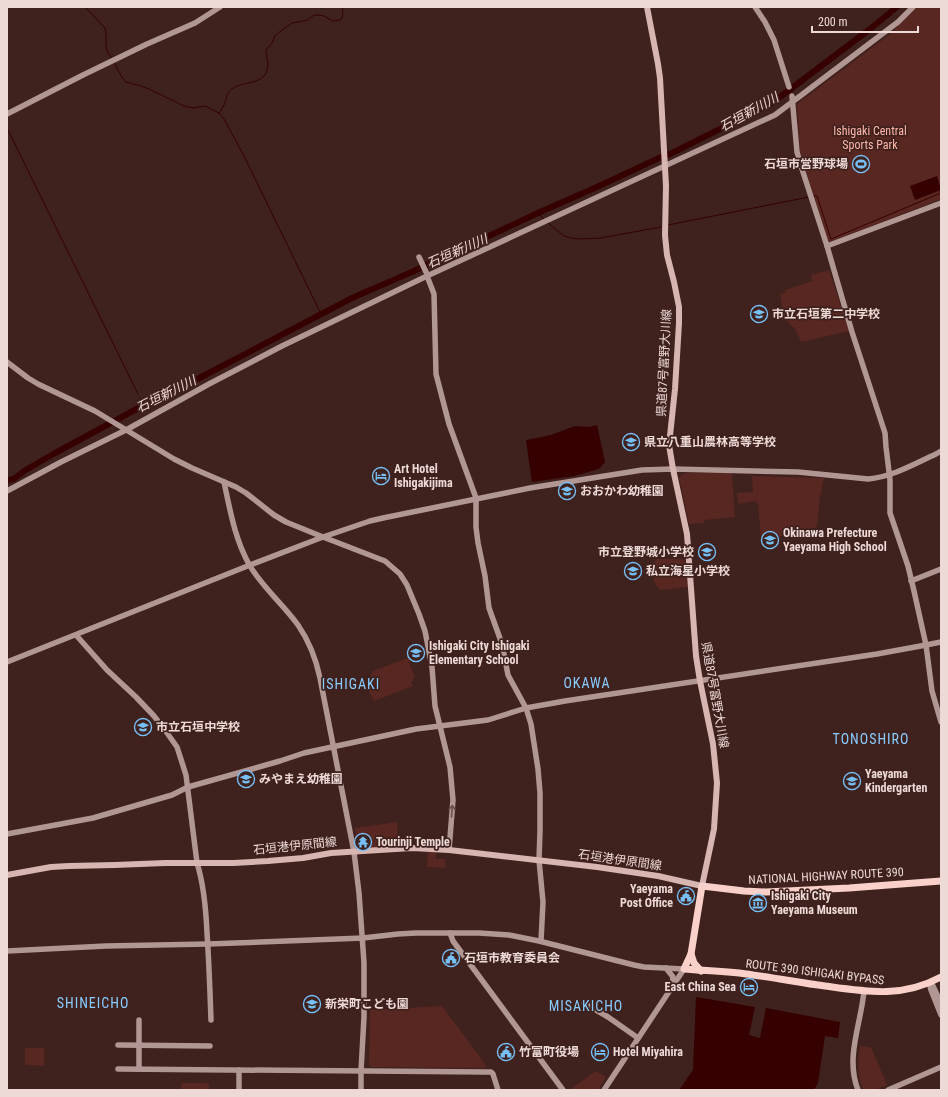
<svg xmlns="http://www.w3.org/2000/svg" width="948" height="1097" viewBox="0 0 948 1097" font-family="'Roboto Condensed','Noto Sans JP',sans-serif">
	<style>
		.green { fill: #592721 }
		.water { fill: #360000 }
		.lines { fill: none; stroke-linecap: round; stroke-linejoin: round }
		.stream { stroke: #360000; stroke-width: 1 }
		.river { stroke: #360000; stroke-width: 6 }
		.secondary { stroke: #b19793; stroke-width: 5.5 }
		.primary { stroke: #d7b5b0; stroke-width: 6 }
		.highway { stroke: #f9d1ca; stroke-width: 7 }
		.oneway { stroke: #6d504c }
		.labels { text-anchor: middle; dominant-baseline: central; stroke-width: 3.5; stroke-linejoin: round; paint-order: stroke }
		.park-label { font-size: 12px; fill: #ffb7ac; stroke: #3f211d }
		.poi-label { font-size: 12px; font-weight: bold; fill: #edd9d6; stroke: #3f211d; text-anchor: start }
		.street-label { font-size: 12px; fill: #edd9d6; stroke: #3f211d }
		.water-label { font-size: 13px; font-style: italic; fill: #f0d7d3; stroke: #3f211d }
		.quarter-label { font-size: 14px; letter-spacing: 1px; fill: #8cf; stroke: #3f211d }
	</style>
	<rect width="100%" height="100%" fill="#3f211d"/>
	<g class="green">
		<polygon points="912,7 941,7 941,199 828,243 800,151 797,104 893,32"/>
		<polygon points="829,270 849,331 801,342 796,330 784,318 780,294 786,292 785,290 812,281 811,275"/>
		<polygon points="686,473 730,473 732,475 735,517 704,520 704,523 689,524 679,477"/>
		<polygon points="752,476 824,478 820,497 817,526 812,531 761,539 758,504 755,501 738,504 737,493 753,492"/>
		<polygon points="656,559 682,559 686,562 688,587 660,590 654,582 652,567"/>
		<polygon points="410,657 411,660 409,662 415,678 413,679 413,681 411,682 413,686 374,701 367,687 369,686 368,681 373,671"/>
		<polygon points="397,822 398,847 373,848 372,847 369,847 368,849 360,849 357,846 355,828"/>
		<polygon points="428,851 436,851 436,859 445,859 445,868 427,867"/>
		<polygon points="442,1006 485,1064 486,1068 371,1067 369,1065 370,1010"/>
		<path d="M860 1046 870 1047 872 1049 887 1085 875 1090H864C856 1076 858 1061 860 1046Z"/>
		<polygon points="25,1048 44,1048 44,1066 25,1065"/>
		<polygon points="596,1071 606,1077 598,1090 569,1090"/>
		<polygon points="182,1083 207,1083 209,1085 209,1090 181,1090 181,1085"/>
	</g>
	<g class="water">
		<polygon points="937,176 941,190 915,200 910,186"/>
		<polygon points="597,425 605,462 599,469 574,476 532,482 526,440 551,435 575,426 589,427"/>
		<polygon points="696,997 755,1007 749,1035 760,1038 766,1008 840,1022 838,1038 825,1036 818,1083 814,1090 679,1090 693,1070"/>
	</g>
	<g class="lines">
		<g class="stream">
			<polyline points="85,7 105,28 106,34 106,45 107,51 112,59"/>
			<polyline points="114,63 123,79 126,82 141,86 149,89 184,106 193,108 205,106 219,113 224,119 243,154 321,314"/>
			<path d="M219 113C221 110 223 108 224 105 227 99 226 93 232 89 244 80 267 86 268 65 268 60 266 55 266 50L272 43 275 36 278 33 292 23 308 20 314 15H318L324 16 333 21 340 20C344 16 343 12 342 7"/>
			<polyline points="7,128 138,394"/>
			<polyline points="814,196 817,196 831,239 941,193"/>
			<polyline points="538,213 544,219"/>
			<polyline points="548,223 564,236 571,238 581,239 601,238 661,227"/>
			<polyline points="668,225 809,197"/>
			<polyline points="140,398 144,405"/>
		</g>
		<polyline class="river" points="7,480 14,479 24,471 57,452 144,405 188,384 352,298 414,271 538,213 599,186 659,158 670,154 772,103 792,88 870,29 897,7"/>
		<g class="secondary">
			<polyline points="755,7 765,22 774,40 789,87"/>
			<polyline points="792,96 797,152 802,169 827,246 852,332 885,433 886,447 890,480 890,513 908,566 914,591 926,645 932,691 941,722"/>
			<polyline points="7,114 83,75 147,44 195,23 220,7"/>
			<polyline points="827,246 941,203"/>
			<polyline points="419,257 426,272"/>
			<polyline points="427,276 434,294 436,374 449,424 476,498 476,527 478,543 485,576 489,608 502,644 508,675 526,708 531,724 538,769 540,793 540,831 539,860 543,902 541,941"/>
			<polyline points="7,362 28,378 38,384 95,411 174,459 192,468 236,487 246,493 274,515 286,522 323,537 385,561 400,574 407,585 419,614 425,631 432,667 435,706 450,767 453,800 449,850"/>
			<path d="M224 482C230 510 235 540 250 566 263 588 283 604 298 625 309 641 316 659 320 678L354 852 359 893 364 963V1017L361 1071V1090"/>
			<polyline points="7,491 61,462 126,430 209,384 282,346 427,276 775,115 898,22 913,7"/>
			<polyline points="911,581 941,569"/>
			<path d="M76 635 107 670 136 697 154 716 165 730 177 747 186 775 197 863C204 885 206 910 207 933 209 962 210 991 211 1020"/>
			<path d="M7 662 250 565 323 537 370 521 383 518 530 488 642 470 673 469 798 472 868 479C892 477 914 464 936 454L941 451"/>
			<polyline points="7,834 93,818 172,795 188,787 280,761 304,753 416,729 488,720 526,708 565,701 877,654 926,645 941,642"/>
			<polyline points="450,933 453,941 563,1090"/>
			<polyline points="7,951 106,946 208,944 363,938 398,934 416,933 479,933 509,935 539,941 634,965 644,967 684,969"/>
			<polyline points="666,968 673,977 672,985"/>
			<polyline points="931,982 930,986 931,990 941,1015"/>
			<polyline points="932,984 941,1003"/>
			<polyline points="584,1003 608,1017 638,1038"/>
			<polyline points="118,1045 210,1046"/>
			<polyline points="118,1069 484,1072 491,1072 493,1074 498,1090"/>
			<polyline points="139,1069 139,1020"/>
			<polyline points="239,1090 239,1070"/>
			<polyline points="604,1090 684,969"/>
			<path d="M858 1090C845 1058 861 1024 864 991"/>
			<polyline points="888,1090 941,1067"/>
		</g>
		<polyline class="primary" points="7,875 51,867 69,866 115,865 165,863 234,863 268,861 303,858 331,853 412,848 449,850 597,867 658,876 702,886 714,829 717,783 713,744 700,681 696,656 687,534 673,469 669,445 675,389 679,323 679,307 674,282 667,255 665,235 666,186 660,78 658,64 647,7"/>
		<g class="highway">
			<path d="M941 881 849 888 766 892 744 891 702 886 691 954 684 969C707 971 730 971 753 975 777 978 801 983 825 986 868 992 902 998 941 977"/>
			<polyline points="691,954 694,963 701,971"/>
		</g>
	</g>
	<defs><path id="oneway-shaft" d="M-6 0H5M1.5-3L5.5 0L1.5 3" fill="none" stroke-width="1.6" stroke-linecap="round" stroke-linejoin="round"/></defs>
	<use class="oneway" href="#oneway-shaft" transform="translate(452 811) rotate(-85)"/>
	<defs>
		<g id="stadium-ring" transform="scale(0.9)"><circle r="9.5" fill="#3f211d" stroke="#76c0f7" stroke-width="1.5"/><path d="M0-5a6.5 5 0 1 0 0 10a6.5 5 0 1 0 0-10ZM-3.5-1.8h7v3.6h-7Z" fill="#76c0f7"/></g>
		<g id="school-ring" transform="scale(0.9)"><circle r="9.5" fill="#3f211d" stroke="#76c0f7" stroke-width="1.5"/><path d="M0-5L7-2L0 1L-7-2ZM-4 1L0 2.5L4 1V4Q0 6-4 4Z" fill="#76c0f7"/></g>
		<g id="hotel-ring" transform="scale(0.9)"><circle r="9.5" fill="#3f211d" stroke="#76c0f7" stroke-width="1.5"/><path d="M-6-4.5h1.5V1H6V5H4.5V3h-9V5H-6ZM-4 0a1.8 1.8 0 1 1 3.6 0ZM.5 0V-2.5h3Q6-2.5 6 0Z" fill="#76c0f7"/></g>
		<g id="temple-ring" transform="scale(0.9)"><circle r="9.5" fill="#3f211d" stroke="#76c0f7" stroke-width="1.5"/><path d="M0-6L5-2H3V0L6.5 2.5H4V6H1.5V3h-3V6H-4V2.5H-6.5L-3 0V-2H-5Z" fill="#76c0f7"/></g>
		<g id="civic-ring" transform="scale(0.9)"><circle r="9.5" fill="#3f211d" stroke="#76c0f7" stroke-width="1.5"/><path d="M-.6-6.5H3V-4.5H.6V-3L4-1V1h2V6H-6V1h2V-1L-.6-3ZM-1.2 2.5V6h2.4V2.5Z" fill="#76c0f7"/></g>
		<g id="museum-ring" transform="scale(0.9)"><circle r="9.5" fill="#3f211d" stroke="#76c0f7" stroke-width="1.5"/><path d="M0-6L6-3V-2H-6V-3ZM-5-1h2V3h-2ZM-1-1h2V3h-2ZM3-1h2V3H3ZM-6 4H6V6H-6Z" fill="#76c0f7"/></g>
	</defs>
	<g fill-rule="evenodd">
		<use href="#stadium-ring" x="861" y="164"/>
		<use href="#school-ring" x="759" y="314"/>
		<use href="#school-ring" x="631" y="442"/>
		<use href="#hotel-ring" x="381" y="476"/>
		<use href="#school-ring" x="567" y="491"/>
		<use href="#school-ring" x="770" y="540"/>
		<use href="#school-ring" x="707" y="552"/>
		<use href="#school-ring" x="633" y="571"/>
		<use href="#school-ring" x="416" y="653"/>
		<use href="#school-ring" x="143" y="727"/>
		<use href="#school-ring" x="246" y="779"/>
		<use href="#school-ring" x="852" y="781"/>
		<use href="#temple-ring" x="363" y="842"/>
		<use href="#civic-ring" x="686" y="896"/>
		<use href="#museum-ring" x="758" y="903"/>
		<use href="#civic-ring" x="451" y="958"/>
		<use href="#hotel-ring" x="749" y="987"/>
		<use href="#school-ring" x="312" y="1004"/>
		<use href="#civic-ring" x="506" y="1052"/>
		<use href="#hotel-ring" x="600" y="1052"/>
	</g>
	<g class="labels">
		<g class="park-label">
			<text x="870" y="131">Ishigaki Central<tspan x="870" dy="14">Sports Park</tspan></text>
		</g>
		<g class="poi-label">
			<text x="848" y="164" text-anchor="end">石垣市営野球場</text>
			<text x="772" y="314">市立石垣第二中学校</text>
			<text x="644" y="442">県立八重山農林高等学校</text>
			<text x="394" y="469">Art Hotel<tspan x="394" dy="14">Ishigakijima</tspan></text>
			<text x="580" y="491">おおかわ幼稚園</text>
			<text x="783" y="533">Okinawa Prefecture<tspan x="783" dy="14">Yaeyama High School</tspan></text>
			<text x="694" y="552" text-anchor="end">市立登野城小学校</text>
			<text x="646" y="571">私立海星小学校</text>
			<text x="429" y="646">Ishigaki City Ishigaki<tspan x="429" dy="14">Elementary School</tspan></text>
			<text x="156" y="727">市立石垣中学校</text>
			<text x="865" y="774">Yaeyama<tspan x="865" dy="14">Kindergarten</tspan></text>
			<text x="259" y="779">みやまえ幼稚園</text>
			<text x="376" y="842">Tourinji Temple</text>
			<text x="673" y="889" text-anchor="end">Yaeyama<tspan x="673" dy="14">Post Office</tspan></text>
			<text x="771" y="896">Ishigaki City<tspan x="771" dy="14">Yaeyama Museum</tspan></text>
			<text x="464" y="958">石垣市教育委員会</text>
			<text x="736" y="987" text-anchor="end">East China Sea</text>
			<text x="325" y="1004">新栄町こども園</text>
			<text x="519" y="1052">竹富町役場</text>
			<text x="613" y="1052">Hotel Miyahira</text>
		</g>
		<g class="street-label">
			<text transform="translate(664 363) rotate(-87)">県道87号富野大川線</text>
			<text transform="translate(715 695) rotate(80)">県道87号富野大川線</text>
			<text transform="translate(295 846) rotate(-6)">石垣港伊原間線</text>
			<text transform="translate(620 860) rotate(8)">石垣港伊原間線</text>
			<text transform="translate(826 876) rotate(-3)">NATIONAL HIGHWAY ROUTE 390</text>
			<text transform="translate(815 972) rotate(7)">ROUTE 390 ISHIGAKI BYPASS</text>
		</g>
		<g class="water-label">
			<text transform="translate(749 112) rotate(-29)">石垣新川川</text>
			<text transform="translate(457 251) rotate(-24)">石垣新川川</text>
			<text transform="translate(166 394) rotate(-27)">石垣新川川</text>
		</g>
		<g class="quarter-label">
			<text x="587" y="683">OKAWA</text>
			<text x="351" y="684">ISHIGAKI</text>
			<text x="871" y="739">TONOSHIRO</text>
			<text x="93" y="1003">SHINEICHO</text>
			<text x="586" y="1006">MISAKICHO</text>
		</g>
	</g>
	<rect width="948" height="1097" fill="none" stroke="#edd9d6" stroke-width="16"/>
	<path d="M812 26v6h106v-6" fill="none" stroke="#edd9d6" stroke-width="2"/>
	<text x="818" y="26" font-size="12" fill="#edd9d6" stroke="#3f211d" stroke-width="3" paint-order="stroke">200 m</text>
</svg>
